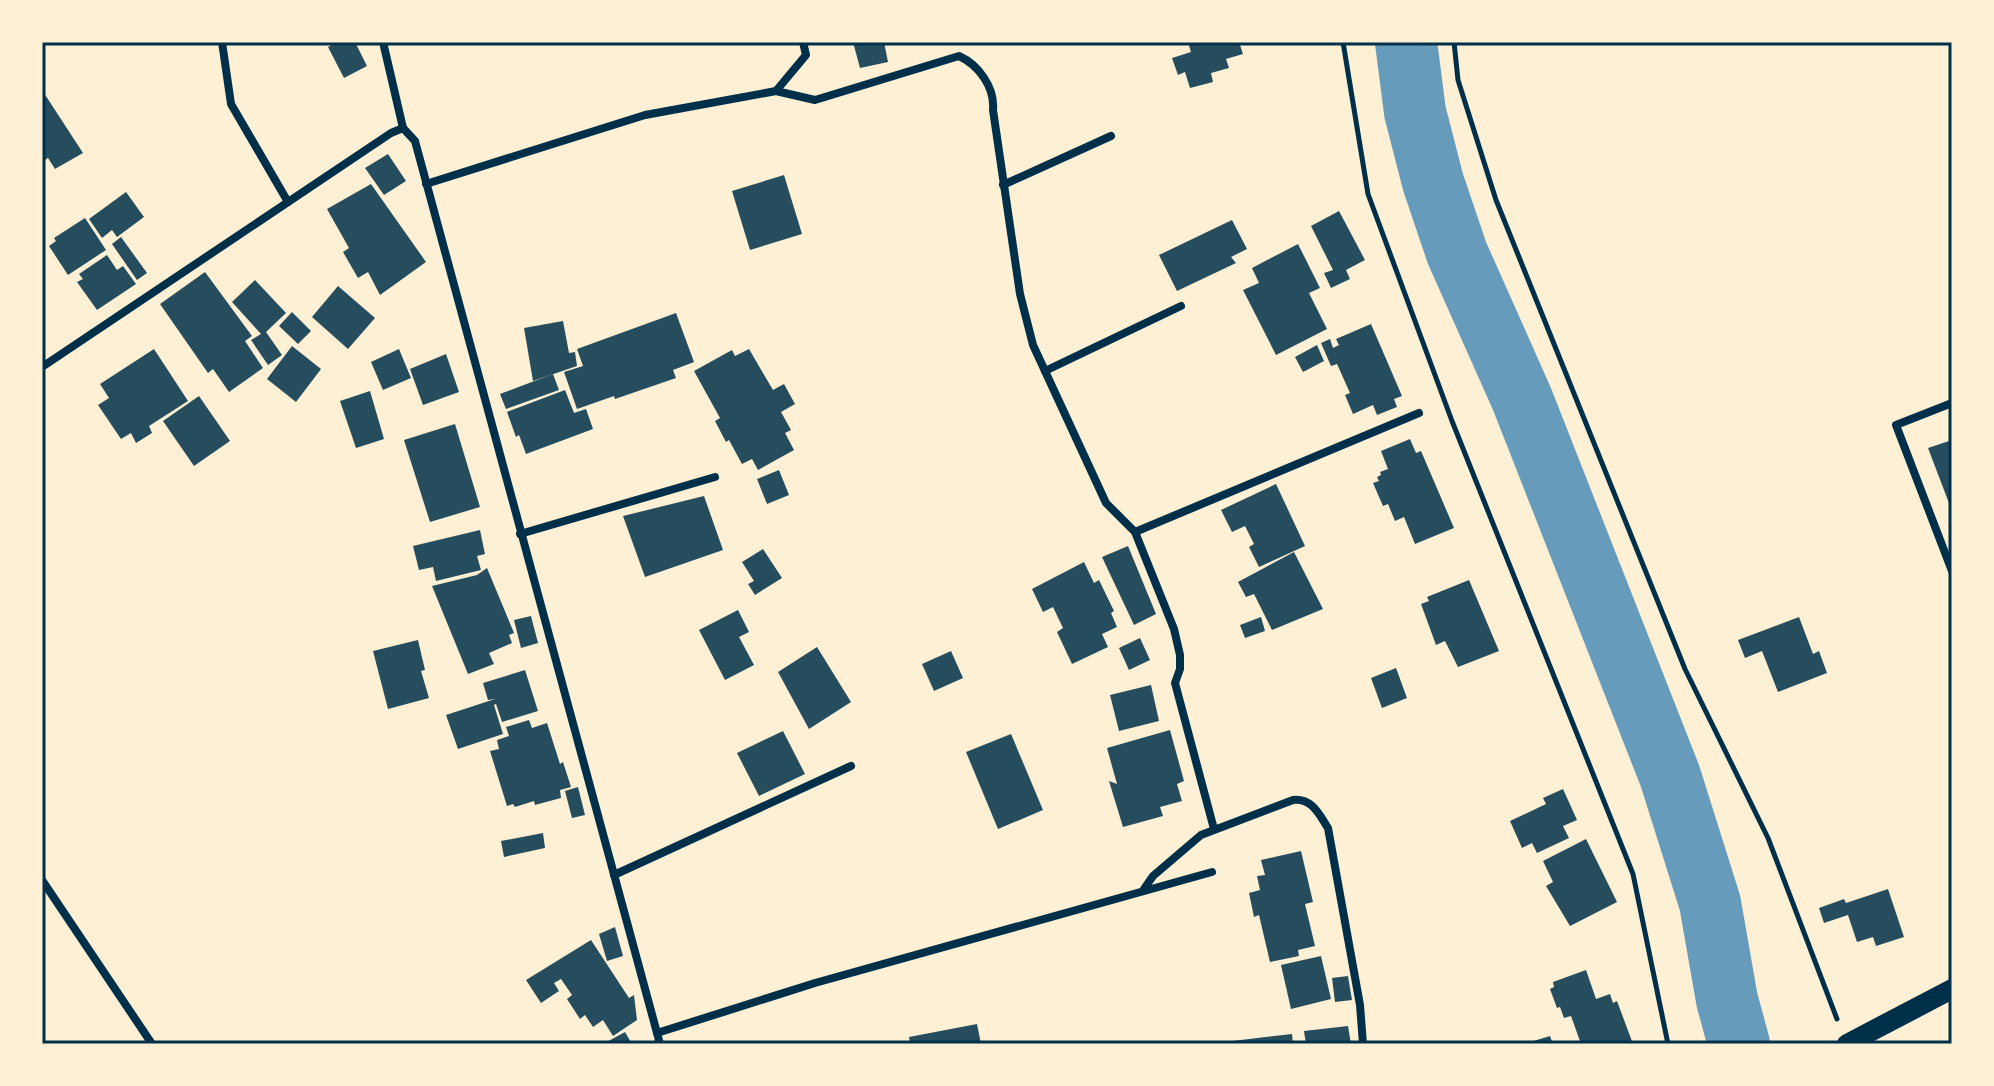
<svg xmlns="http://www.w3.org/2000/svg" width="1994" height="1086" viewBox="0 0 1994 1086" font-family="'Asap Condensed',sans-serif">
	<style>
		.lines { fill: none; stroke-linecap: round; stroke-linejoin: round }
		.river { stroke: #669bbc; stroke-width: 62 }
		.building { fill: #264d5e }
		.path { stroke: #003049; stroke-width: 5 }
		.minor { stroke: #003049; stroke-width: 8 }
		.primary { stroke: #003049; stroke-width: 20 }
		.neatline { fill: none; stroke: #003049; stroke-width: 3 }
	</style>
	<rect width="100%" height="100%" fill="#fdf0d5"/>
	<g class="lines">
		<polyline class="river" points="1406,42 1415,112 1433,182 1457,253 1522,399 1670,776 1710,903 1727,1000 1739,1044"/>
	</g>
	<g class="building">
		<polygon points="337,42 355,42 367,66 344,78 328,47"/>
		<polygon points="853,42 884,42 888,62 860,68"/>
		<polygon points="1188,42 1239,42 1243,54 1226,59 1229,68 1211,73 1213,82 1190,88 1185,72 1178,75 1172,58 1191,52"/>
		<polygon points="42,90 83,153 55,169 48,158 42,162"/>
		<polygon points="388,154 406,181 384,195 365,168"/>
		<polygon points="784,175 802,234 750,250 732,191"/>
		<polygon points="371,184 426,262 380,295 368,272 358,278 343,252 349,248 327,209"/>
		<polygon points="126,192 144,217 117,237 112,230 102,238 89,219"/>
		<polygon points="1339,211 1365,260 1346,270 1350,279 1331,288 1324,273 1333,270 1311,226"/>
		<polygon points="85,218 106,250 68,275 49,246 56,241 54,238"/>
		<polygon points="1232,220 1247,249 1231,257 1236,263 1177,291 1159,255"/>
		<polygon points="121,237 147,273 137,280 112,244"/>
		<polygon points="1298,244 1320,288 1309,293 1327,329 1276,355 1243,290 1259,283 1252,268"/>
		<polygon points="107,255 117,270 123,266 136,284 97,310 77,282 83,279 79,274"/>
		<polygon points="205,272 252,336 245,341 263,368 229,392 213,369 208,373 160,304"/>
		<polygon points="255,280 286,313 266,332 282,355 268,365 251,340 261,334 232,302"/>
		<polygon points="338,286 375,318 348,349 312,317"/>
		<polygon points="292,312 311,331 298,344 279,326"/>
		<polygon points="676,313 694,362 673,370 676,378 615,399 614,396 577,409 564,372 583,366 577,349"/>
		<polygon points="563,321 569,353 575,352 577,366 533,381 524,328"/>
		<polygon points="1371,324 1402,396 1394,399 1397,407 1377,415 1373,405 1353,414 1345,395 1350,393 1337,364 1331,366 1321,343 1330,339 1333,348 1339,345 1336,339"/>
		<polygon points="1317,345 1324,361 1303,372 1295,357"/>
		<polygon points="292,346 321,369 296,402 267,379"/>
		<polygon points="154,349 188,401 149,426 152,433 136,443 131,433 121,439 98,405 109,398 100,384"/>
		<polygon points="399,349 411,378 383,390 371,362"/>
		<polygon points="749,349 773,390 784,384 795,404 781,412 791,430 785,433 794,450 758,470 752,459 742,464 729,440 726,442 715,421 720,418 694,371 732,350 735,356"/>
		<polygon points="446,354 459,392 423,405 410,369"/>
		<polygon points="553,374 559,390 506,409 500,394"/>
		<polygon points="565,390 574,413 586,409 593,429 526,454 519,435 516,437 507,412"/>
		<polygon points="370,391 384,439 356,448 340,401"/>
		<polygon points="199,396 230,441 194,466 163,421"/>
		<polygon points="455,424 480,507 430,522 404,440"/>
		<polygon points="1410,439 1416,453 1421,451 1454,528 1415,544 1404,517 1395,521 1388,504 1383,506 1373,483 1379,481 1377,477 1381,475 1380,472 1388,469 1381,451"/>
		<polygon points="1952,440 1952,511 1928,448"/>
		<polygon points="779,470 789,495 767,504 757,479"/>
		<polygon points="1276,484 1305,546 1259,567 1249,547 1254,544 1245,526 1232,532 1221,510"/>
		<polygon points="704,496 723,550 645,577 623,516"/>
		<polygon points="480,530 485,554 477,556 481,570 436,581 433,567 419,570 413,546"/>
		<polygon points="1128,546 1156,614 1134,625 1102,557"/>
		<polygon points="763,549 782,578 755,595 748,584 754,581 742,562"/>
		<polygon points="1294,552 1323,609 1272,630 1254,594 1246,597 1238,582"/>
		<polygon points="1084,562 1094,583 1099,580 1114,611 1111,613 1117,627 1102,634 1108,647 1072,664 1057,632 1063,628 1053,607 1043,612 1032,589"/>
		<polygon points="487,568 514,633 509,635 512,643 489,653 494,664 468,674 432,586 477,575"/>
		<polygon points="1469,580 1499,651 1458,667 1445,641 1436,645 1421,604 1429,601 1427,597"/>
		<polygon points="738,610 749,632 739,637 754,665 725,680 699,630"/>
		<polygon points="531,616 538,643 521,648 514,620"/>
		<polygon points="1261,617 1265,631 1245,638 1240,625"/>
		<polygon points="1799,617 1813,654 1819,651 1827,673 1778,692 1762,651 1745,658 1738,640"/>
		<polygon points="1140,638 1150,660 1129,670 1119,648"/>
		<polygon points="418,640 425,670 421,671 429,698 388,709 373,651"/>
		<polygon points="817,647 851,702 809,729 778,672"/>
		<polygon points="951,651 963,678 934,691 922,664"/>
		<polygon points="1396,668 1407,698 1382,708 1371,678"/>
		<polygon points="525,670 538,711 502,722 496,704 494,705 503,734 458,749 446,715 495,699 488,700 483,683"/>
		<polygon points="1151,685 1159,721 1119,731 1110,695"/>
		<polygon points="529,720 532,728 547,723 560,764 563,762 571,787 560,790 561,798 535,805 534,801 515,807 513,804 507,806 490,751 499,749 497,740 509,736 506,727"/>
		<polygon points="1170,730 1184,781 1177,784 1182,801 1160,807 1163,816 1123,827 1109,781 1117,784 1107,748"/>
		<polygon points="783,731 805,774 759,796 737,753"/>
		<polygon points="1011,734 1043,810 998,829 966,752"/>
		<polygon points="578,787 585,815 572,818 565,791"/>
		<polygon points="1563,789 1577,820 1563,826 1569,838 1537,853 1532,843 1522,848 1510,821 1546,804 1543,798"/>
		<polygon points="543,833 545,848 504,857 501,841"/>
		<polygon points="1586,839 1617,902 1570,926 1546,886 1553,882 1543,861"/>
		<polygon points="1301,851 1313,902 1305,904 1315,946 1298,950 1299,956 1270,962 1259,915 1254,917 1249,893 1260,890 1257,876 1265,875 1261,860"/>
		<polygon points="1888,889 1904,937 1876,946 1873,937 1857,942 1848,915 1824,923 1819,908 1844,899 1846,903"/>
		<polygon points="615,927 623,956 607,961 599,934"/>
		<polygon points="591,940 629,998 634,995 637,1020 613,1036 603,1020 593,1027 585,1015 580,1019 567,999 572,995 561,979 554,983 559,991 541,1003 526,980"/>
		<polygon points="1321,956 1331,999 1291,1009 1281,965"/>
		<polygon points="1586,970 1596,999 1610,994 1613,1003 1617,1001 1633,1044 1581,1044 1571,1016 1564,1018 1560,1007 1557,1008 1550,989 1554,987 1553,982"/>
		<polygon points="1348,976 1352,1000 1335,1002 1332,978"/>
		<polygon points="977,1024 981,1044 910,1044 909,1037"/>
		<polygon points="1348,1026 1351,1044 1306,1044 1304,1031"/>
		<polygon points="625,1032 632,1044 603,1044"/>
		<polygon points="1292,1034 1293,1044 1224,1044 1224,1042"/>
		<polygon points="1550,1036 1553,1044 1527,1044 1527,1043"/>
	</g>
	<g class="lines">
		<g class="path">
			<polyline points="1343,42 1368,194 1452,421 1633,874 1668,1044"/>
			<polyline points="1454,42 1458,80 1496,200 1685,669 1768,838 1837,1019"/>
		</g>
		<g class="minor">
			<polyline points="222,42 231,104 288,202"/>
			<polyline points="383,42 403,128"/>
			<path d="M776 91 815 100 959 56C979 65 995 88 993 110L1020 294 1033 345 1106 503 1135 532 1174 629 1180 655V669L1175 683 1214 829"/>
			<polyline points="426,184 645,115 776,91 806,55 803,42"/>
			<polyline points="1003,185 1111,136"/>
			<polyline points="42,367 391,133 403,128 415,141 660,1044"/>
			<polyline points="1045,371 1181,306"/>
			<polyline points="1952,403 1896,425 1952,571"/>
			<polyline points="1135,532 1419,413"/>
			<polyline points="520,534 715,477"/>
			<polyline points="614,875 851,766"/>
			<polyline points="42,880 152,1044"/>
			<path d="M1144 889 1153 876 1201 835 1293 800C1312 798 1319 814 1328 828L1360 1005 1363 1044"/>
			<polyline points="657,1033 815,983 1212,872"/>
		</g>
		<polyline class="primary" points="1847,1044 1952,989"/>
	</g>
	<rect width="1994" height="1086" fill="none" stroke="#fdf0d5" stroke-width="88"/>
	<rect x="44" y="44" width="1906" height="998" class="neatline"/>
</svg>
